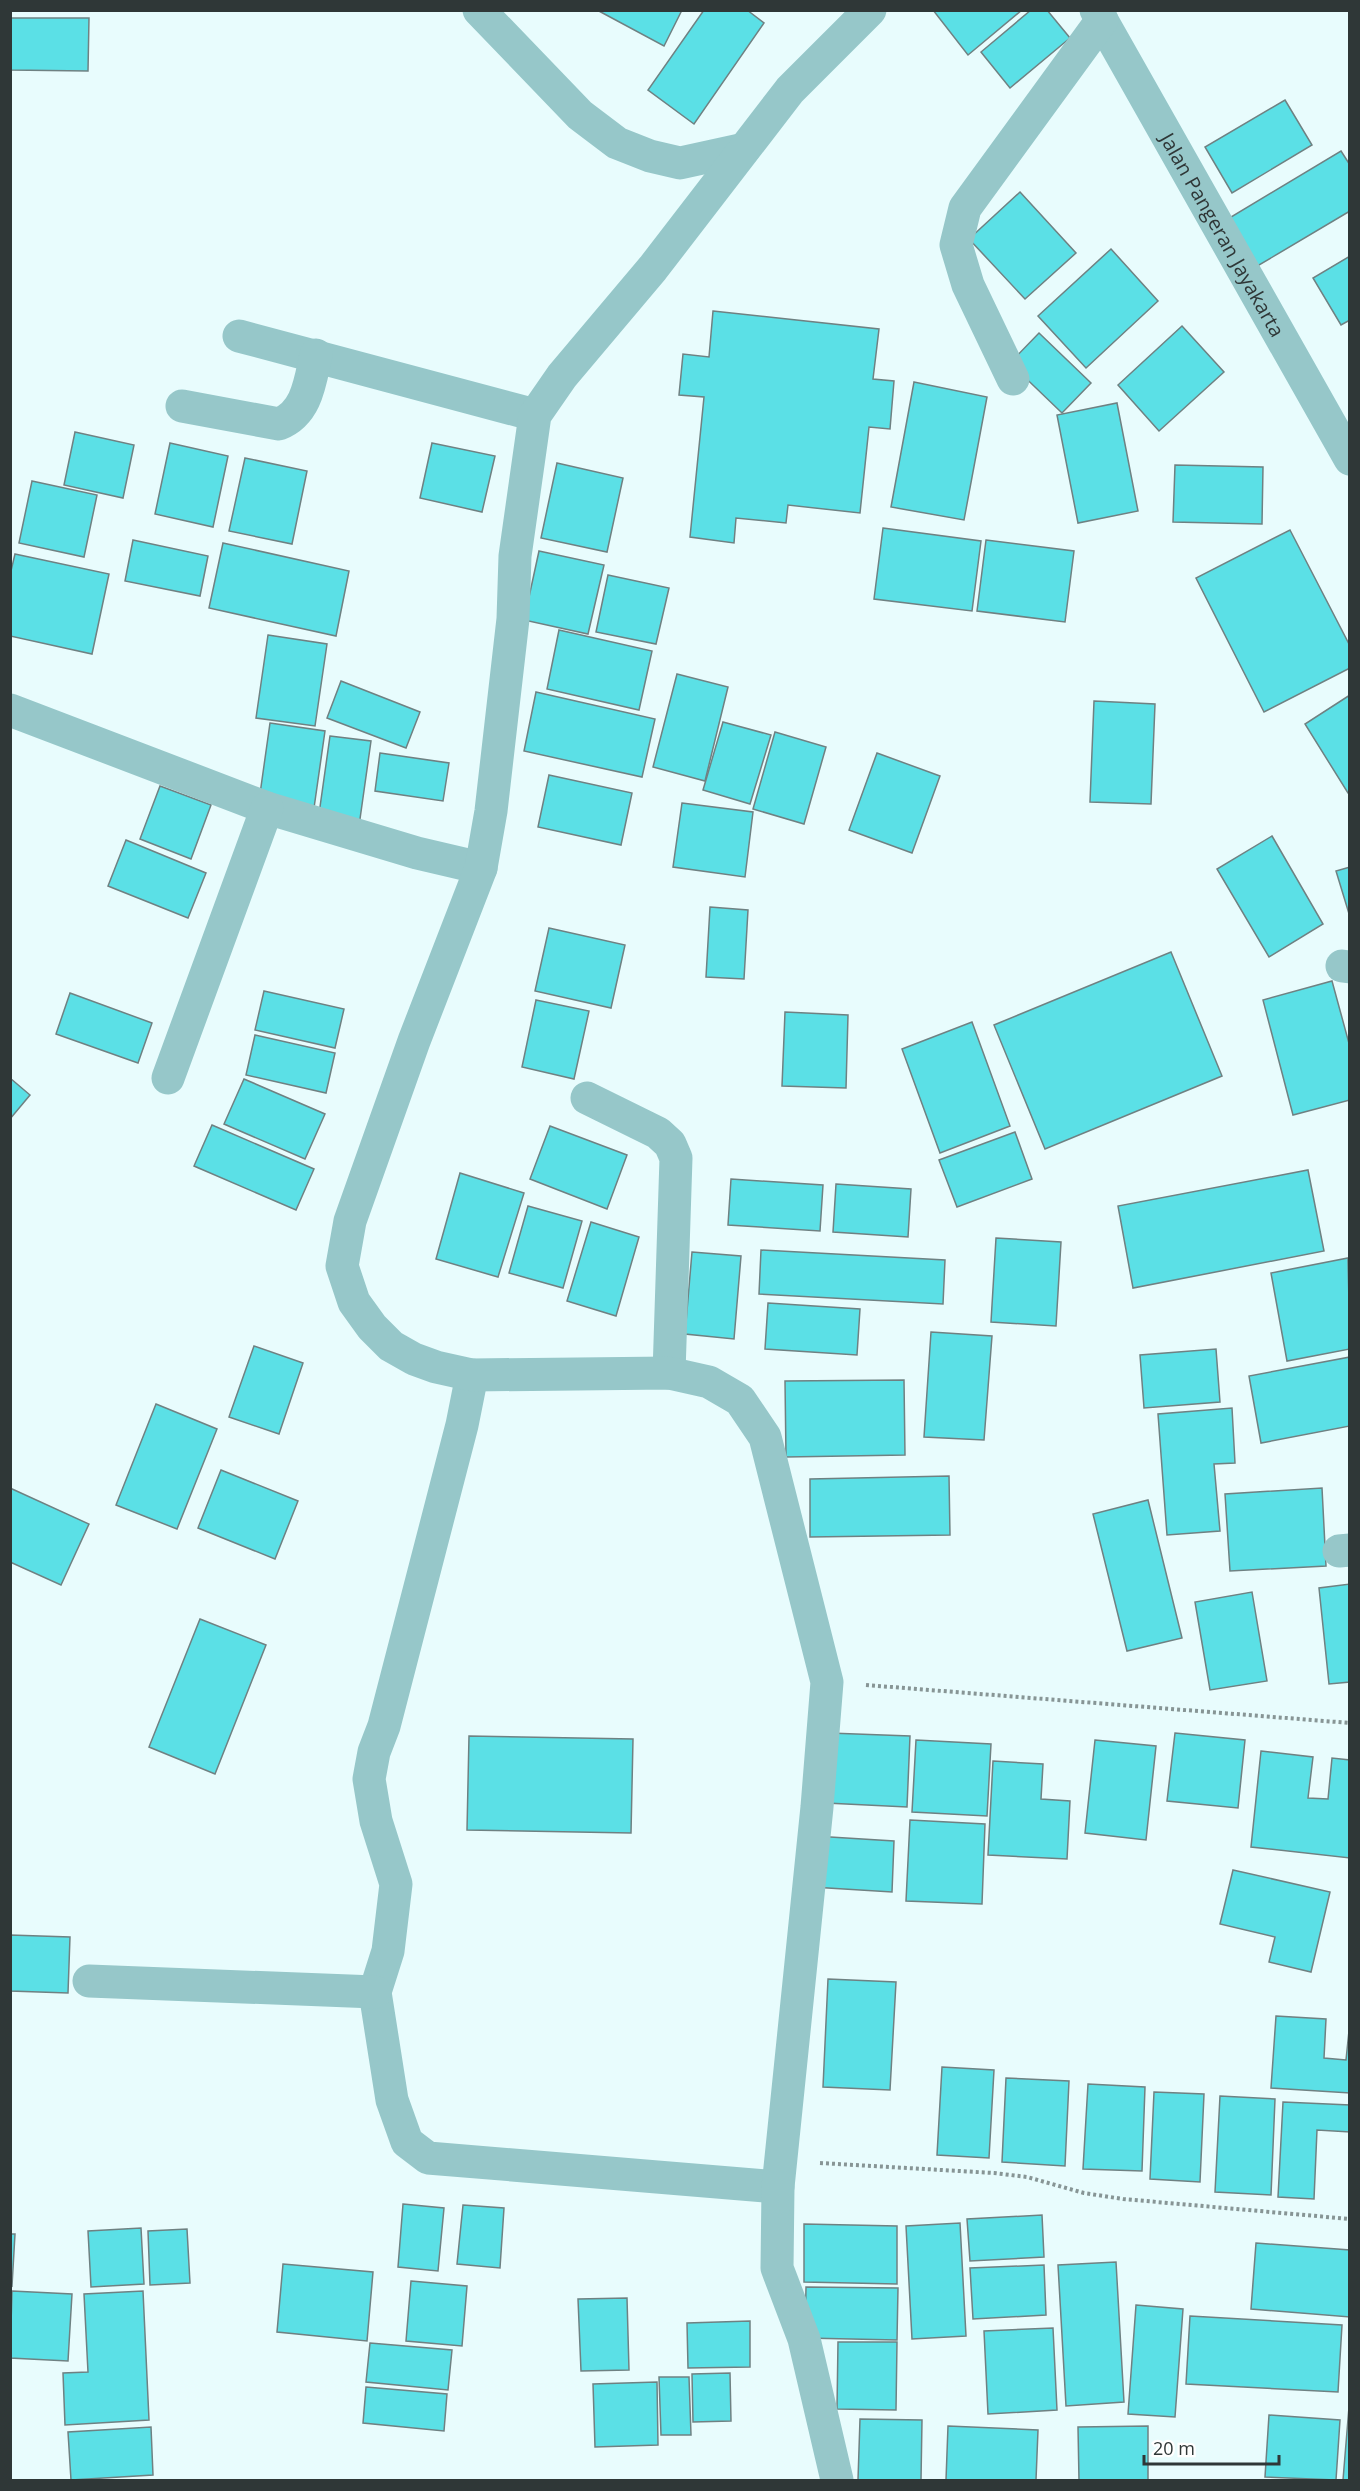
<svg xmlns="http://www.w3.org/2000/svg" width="1360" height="2491" viewBox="0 0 1360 2491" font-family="'Open Sans',sans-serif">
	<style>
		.building { fill: #5be0e6; stroke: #6f8182; stroke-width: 1.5 }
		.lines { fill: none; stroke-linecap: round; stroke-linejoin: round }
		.path { stroke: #879595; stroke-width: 4; stroke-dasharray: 3 3; stroke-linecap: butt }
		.minor { stroke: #96c7c9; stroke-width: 33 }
		.labels { text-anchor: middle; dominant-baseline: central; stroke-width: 4.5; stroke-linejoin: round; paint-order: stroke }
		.street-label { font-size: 20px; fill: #2f3737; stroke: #fff }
	</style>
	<rect width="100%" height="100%" fill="#e8fcfd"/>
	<g class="building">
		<polygon points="597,10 682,10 664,46"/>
		<polygon points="704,10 747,10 764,23 694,124 648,90"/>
		<polygon points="933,10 1022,10 968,55"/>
		<polygon points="1031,10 1047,10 1070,38 1010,88 981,52"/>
		<polygon points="10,18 89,18 88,71 10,70"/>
		<polygon points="1285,100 1312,145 1232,193 1205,147"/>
		<polygon points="1341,151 1350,165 1350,211 1254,268 1226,220"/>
		<polygon points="1020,192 1076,253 1025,299 969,239"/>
		<polygon points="1111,249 1158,301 1086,368 1038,316"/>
		<polygon points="1350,256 1350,320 1341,325 1313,278"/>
		<polygon points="713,311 879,329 873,379 894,381 890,429 869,427 860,513 788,505 786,523 736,518 734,543 690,537 704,397 679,395 683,354 709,357"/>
		<polygon points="1182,326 1224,372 1159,431 1118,385"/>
		<polygon points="1039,333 1091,383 1062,413 1010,363"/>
		<polygon points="914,382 987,397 964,520 891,507"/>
		<polygon points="1117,403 1138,511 1078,523 1057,415"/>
		<polygon points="75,432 134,445 123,498 64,485"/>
		<polygon points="170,443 228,456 213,527 155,514"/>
		<polygon points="432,443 495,456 482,512 420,498"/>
		<polygon points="245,458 307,471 292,544 229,531"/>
		<polygon points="557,463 623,478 607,552 541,538"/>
		<polygon points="1175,465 1263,467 1262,524 1173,522"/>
		<polygon points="32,481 97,495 84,557 19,543"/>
		<polygon points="883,528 981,541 972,611 874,599"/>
		<polygon points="1290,530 1350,646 1350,668 1264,712 1196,578"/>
		<polygon points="133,540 208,556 200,596 125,581"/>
		<polygon points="986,540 1074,551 1065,622 977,611"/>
		<polygon points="223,543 349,571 336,636 209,608"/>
		<polygon points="539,551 604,565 588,634 524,620"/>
		<polygon points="15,554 109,574 92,654 10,636 10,575"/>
		<polygon points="608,575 669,588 656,644 596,632"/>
		<polygon points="559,630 652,651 639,710 547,689"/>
		<polygon points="268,635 327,644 315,726 256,718"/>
		<polygon points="677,674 728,687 705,781 653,767"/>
		<polygon points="341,681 420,712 406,748 327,718"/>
		<polygon points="536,692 655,719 642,777 524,751"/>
		<polygon points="1350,695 1350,793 1348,793 1305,724"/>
		<polygon points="1094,701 1155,704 1151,804 1090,802"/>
		<polygon points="723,722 771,735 750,804 703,790"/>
		<polygon points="270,723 325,731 314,808 259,801"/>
		<polygon points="775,732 826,747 804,824 753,809"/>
		<polygon points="330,736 371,741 359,826 318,821"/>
		<polygon points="380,753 449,763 443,801 375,791"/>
		<polygon points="877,753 940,776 912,853 849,830"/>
		<polygon points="549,775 632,793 621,845 538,827"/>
		<polygon points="160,786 211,805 191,859 140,839"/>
		<polygon points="682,803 753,812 745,877 673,867"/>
		<polygon points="1272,836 1323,924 1269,957 1217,869"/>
		<polygon points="126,840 206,873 188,918 108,886"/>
		<polygon points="1350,867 1350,917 1336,871"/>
		<polygon points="710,907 748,910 744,979 706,977"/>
		<polygon points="549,928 625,945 611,1008 535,991"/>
		<polygon points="1171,952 1222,1076 1045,1149 994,1025"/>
		<polygon points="1332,981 1350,1047 1350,1100 1293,1115 1263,1000"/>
		<polygon points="264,991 344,1009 335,1048 255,1030"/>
		<polygon points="70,993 152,1023 138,1063 56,1034"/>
		<polygon points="536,1000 589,1011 574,1079 522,1067"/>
		<polygon points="785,1012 848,1015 846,1088 782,1086"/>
		<polygon points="972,1022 1010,1126 940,1153 902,1049"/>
		<polygon points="255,1035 335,1053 326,1093 246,1075"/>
		<polygon points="10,1078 30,1095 10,1119"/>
		<polygon points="244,1079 325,1114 305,1159 224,1124"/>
		<polygon points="212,1125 314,1169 296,1210 194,1166"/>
		<polygon points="550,1126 627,1155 607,1209 530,1179"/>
		<polygon points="1015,1132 1032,1179 957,1207 939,1160"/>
		<polygon points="1308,1170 1324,1251 1133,1288 1118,1206"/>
		<polygon points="460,1173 524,1193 498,1277 436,1259"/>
		<polygon points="731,1179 823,1185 820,1231 728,1225"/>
		<polygon points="836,1184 911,1189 908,1237 833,1232"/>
		<polygon points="528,1206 582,1221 563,1288 509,1273"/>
		<polygon points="591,1222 639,1237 616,1316 567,1301"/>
		<polygon points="996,1238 1061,1242 1056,1326 991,1322"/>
		<polygon points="761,1250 945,1260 943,1304 759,1294"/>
		<polygon points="692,1252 741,1256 734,1339 685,1334"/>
		<polygon points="1348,1258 1350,1349 1287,1361 1271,1273"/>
		<polygon points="768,1303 860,1309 857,1355 765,1349"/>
		<polygon points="931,1332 992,1336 984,1440 924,1437"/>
		<polygon points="254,1346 303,1363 279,1434 229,1417"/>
		<polygon points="1216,1349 1220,1402 1144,1408 1140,1355"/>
		<polygon points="1350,1357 1350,1426 1261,1443 1249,1376"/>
		<polygon points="904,1380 905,1455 786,1457 785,1381"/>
		<polygon points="156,1404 217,1429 177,1529 116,1505"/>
		<polygon points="1232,1408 1235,1463 1214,1464 1220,1531 1167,1535 1158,1414"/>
		<polygon points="221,1470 298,1501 275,1559 198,1528"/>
		<polygon points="949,1476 950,1535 810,1537 810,1479"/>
		<polygon points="10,1488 89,1524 61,1585 10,1562"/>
		<polygon points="1322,1488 1326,1566 1230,1571 1225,1494"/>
		<polygon points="1148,1500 1182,1638 1127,1651 1093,1514"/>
		<polygon points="1350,1584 1350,1682 1329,1684 1319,1588"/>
		<polygon points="1252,1592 1267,1681 1210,1690 1195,1602"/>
		<polygon points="200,1619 266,1645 215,1774 149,1747"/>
		<polygon points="829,1733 910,1736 907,1807 826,1803"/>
		<polygon points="1175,1733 1245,1740 1238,1808 1167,1801"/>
		<polygon points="469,1736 633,1739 631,1833 467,1830"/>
		<polygon points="916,1740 991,1744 987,1816 912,1812"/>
		<polygon points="1095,1740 1156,1746 1146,1840 1085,1833"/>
		<polygon points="1261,1751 1313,1757 1308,1798 1328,1799 1332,1758 1350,1760 1350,1858 1251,1847"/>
		<polygon points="993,1761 1043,1764 1041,1799 1070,1801 1067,1859 988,1855"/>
		<polygon points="910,1820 985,1824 982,1904 906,1901"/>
		<polygon points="814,1836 894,1841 892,1892 812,1887"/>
		<polygon points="1233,1870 1330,1892 1311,1972 1269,1962 1275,1937 1220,1924"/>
		<polygon points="10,1935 70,1937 68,1993 10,1991"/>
		<polygon points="828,1979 896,1982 890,2090 823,2087"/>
		<polygon points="1276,2016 1326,2019 1324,2058 1346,2060 1350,2021 1350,2093 1271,2088"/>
		<polygon points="942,2067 994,2070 989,2158 937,2155"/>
		<polygon points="1006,2078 1069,2081 1065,2166 1002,2162"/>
		<polygon points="1088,2084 1145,2087 1142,2171 1083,2169"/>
		<polygon points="1154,2092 1204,2094 1200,2182 1150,2179"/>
		<polygon points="1220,2096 1275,2099 1271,2195 1215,2192"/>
		<polygon points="1283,2102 1350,2105 1350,2132 1317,2130 1314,2199 1278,2197"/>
		<polygon points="403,2204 444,2208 438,2271 398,2267"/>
		<polygon points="463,2205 504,2208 500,2268 457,2264"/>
		<polygon points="1042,2215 1044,2257 970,2261 967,2219"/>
		<polygon points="960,2223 966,2336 912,2339 906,2226"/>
		<polygon points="804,2224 897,2226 897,2284 804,2282"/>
		<polygon points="141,2228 144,2284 91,2287 88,2231"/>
		<polygon points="187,2229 190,2283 150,2285 148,2231"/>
		<polygon points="10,2234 15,2234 12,2286 10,2285"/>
		<polygon points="1256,2243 1350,2250 1350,2317 1251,2309"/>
		<polygon points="1116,2262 1124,2402 1066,2406 1058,2265"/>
		<polygon points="283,2264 373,2272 367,2341 277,2332"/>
		<polygon points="1044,2265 1046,2315 973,2319 970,2268"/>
		<polygon points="411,2281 467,2286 462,2346 406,2341"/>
		<polygon points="806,2287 898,2288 897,2340 805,2338"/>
		<polygon points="12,2291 72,2294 68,2361 10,2358"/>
		<polygon points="143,2291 149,2420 65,2425 63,2373 88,2372 84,2294"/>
		<polygon points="627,2298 629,2370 581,2371 578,2299"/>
		<polygon points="1136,2305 1183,2309 1175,2417 1128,2414"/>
		<polygon points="1190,2316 1342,2325 1338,2392 1186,2384"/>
		<polygon points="750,2321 750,2367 688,2368 687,2323"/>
		<polygon points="1053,2328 1057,2410 988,2414 984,2331"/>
		<polygon points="838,2342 897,2342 896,2410 837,2409"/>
		<polygon points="370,2343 452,2350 448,2390 366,2382"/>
		<polygon points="730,2373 731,2421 693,2422 692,2374"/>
		<polygon points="659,2377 689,2377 691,2435 661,2435"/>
		<polygon points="657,2382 658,2445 595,2447 593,2384"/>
		<polygon points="366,2387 447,2394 444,2431 363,2423"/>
		<polygon points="1350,2407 1350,2480 1343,2480 1349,2407"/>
		<polygon points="1269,2415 1340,2420 1336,2480 1265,2477"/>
		<polygon points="860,2419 922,2420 921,2480 858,2480"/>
		<polygon points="948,2426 1038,2430 1036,2480 946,2480"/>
		<polygon points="1148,2426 1148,2480 1079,2480 1078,2427"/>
		<polygon points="151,2427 153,2475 71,2480 68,2432"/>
	</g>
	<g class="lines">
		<g class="path">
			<polyline points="866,1685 1350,1723"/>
			<polyline points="820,2163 994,2173 1027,2177 1084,2193 1123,2199 1350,2219"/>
		</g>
		<g class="minor">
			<polyline points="479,10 580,115 617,143 650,156 680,163 744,149"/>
			<path id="s1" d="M1096 10 1350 459"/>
			<polyline points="239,336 535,415"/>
			<polyline points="1013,379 968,285 956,245 965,208 1102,20"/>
			<path d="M182 406 279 424C307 413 310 382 316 355"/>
			<polyline points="10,710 267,808 417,853 481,868"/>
			<polyline points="1342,966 1350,967"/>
			<polyline points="168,1078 267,808"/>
			<polyline points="587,1098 658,1133 670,1144 676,1158 669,1373"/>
			<polyline points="472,1375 462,1425 384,1726 374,1752 369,1779 376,1821 396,1884 388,1951 375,1992 392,2100 407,2142 428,2158 778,2187"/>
			<polyline points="1339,1551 1350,1550"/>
			<polyline points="89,1981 375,1992"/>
			<polyline points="837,2480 804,2339 777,2268 778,2187 817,1807 827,1682 765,1437 740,1400 709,1382 669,1373 472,1375 436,1367 414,1359 391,1346 372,1327 354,1302 342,1266 350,1221 414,1041 481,868 491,811 513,619 515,556 535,415 562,376 653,268 790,90 870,10"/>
		</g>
	</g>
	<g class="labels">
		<g class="street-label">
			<text stroke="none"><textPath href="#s1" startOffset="258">Jalan Pangeran Jayakarta</textPath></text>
		</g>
	</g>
	<rect width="1360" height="2491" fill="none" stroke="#2f3737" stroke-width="24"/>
	<path d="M1144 2455v9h135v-9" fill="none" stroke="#2f3737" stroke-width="3"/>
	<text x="1153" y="2455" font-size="18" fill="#2f3737" stroke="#ffffff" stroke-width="4.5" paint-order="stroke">20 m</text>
</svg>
